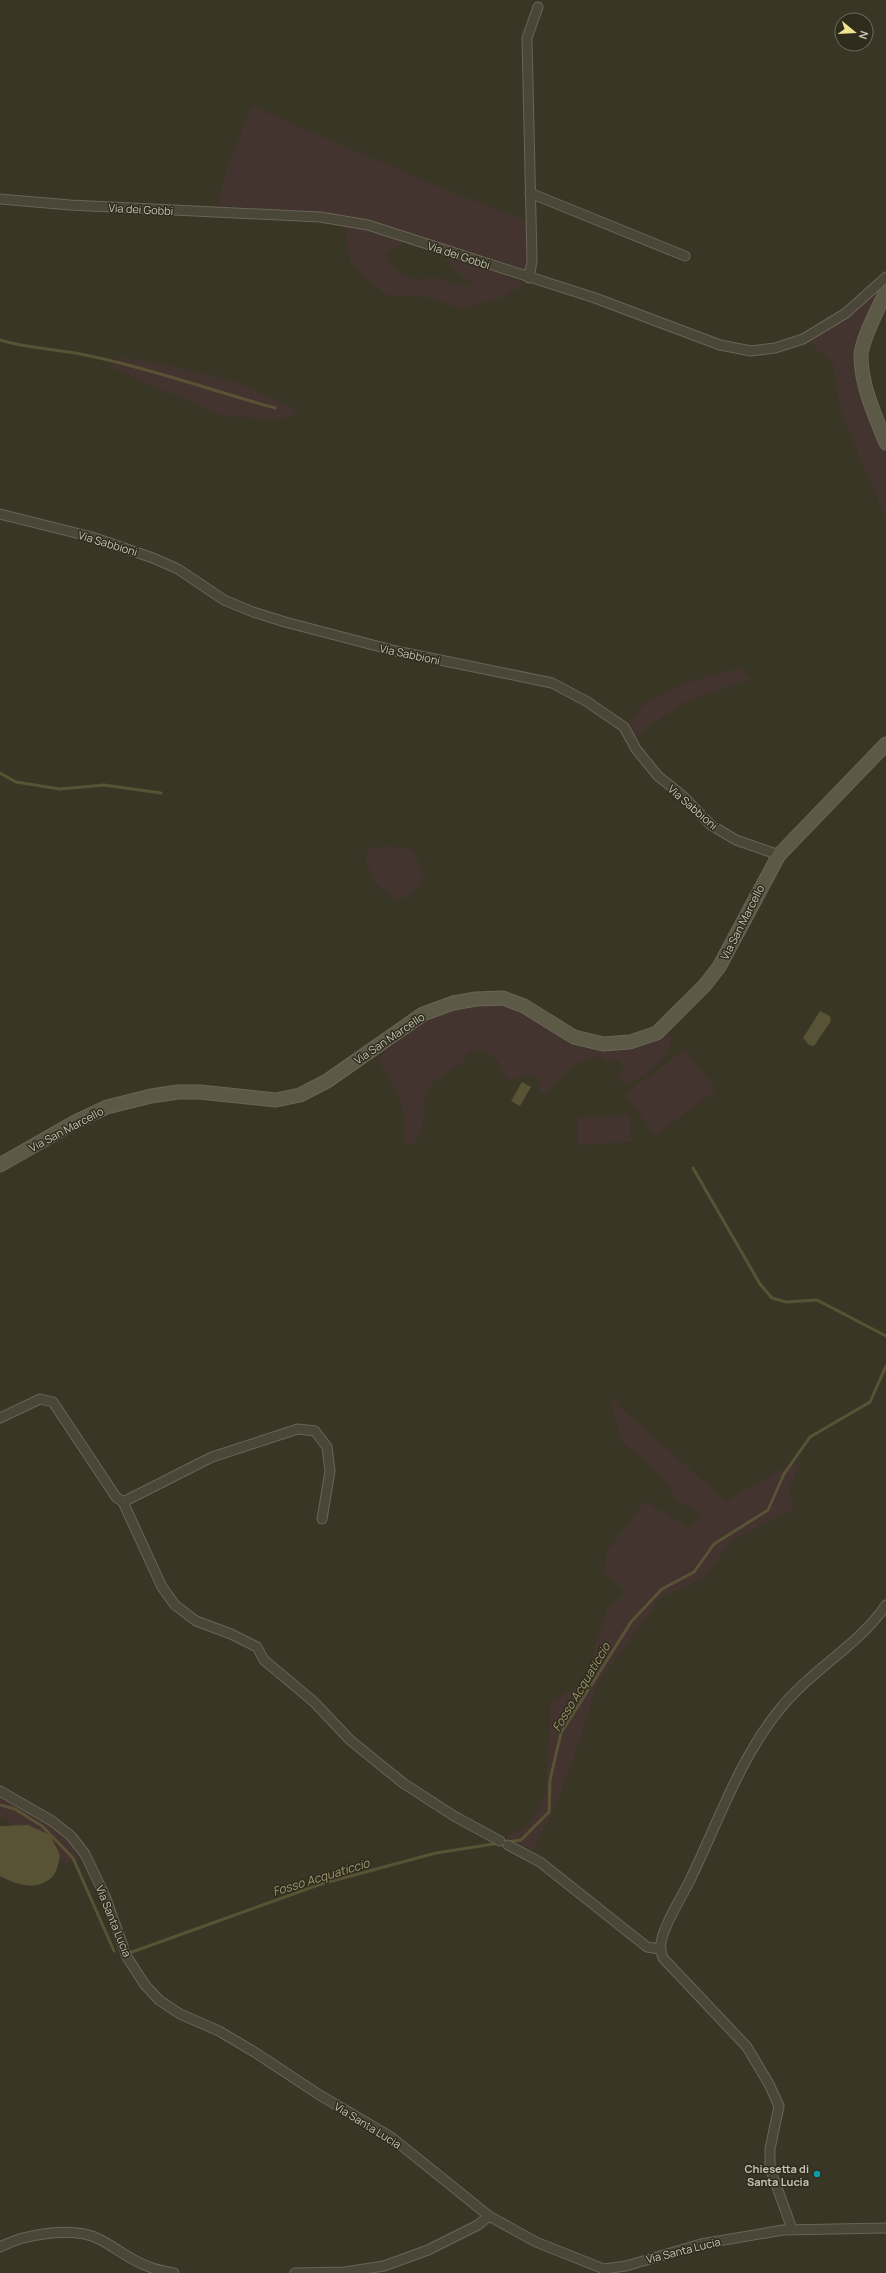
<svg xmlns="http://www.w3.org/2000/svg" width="886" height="2273" viewBox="0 0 886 2273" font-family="Manrope,sans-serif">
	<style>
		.green { fill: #433430 }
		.water { fill: #585335 }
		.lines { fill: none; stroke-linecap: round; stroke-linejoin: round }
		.stream { stroke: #585335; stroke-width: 3 }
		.minor-casing { stroke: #686556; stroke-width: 11 }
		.secondary-casing { stroke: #686556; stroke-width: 15 }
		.minor { stroke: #4a4738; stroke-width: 9 }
		.secondary { stroke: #5c5a47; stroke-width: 13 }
		.culture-dot { fill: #0f9aa8; stroke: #2f2c1d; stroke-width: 1.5 }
		.labels { text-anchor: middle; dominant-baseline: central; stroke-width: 3; stroke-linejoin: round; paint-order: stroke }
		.street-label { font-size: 11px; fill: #c5c3b3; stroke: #2f2c1d }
		.poi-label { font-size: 11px; font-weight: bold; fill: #c5c3b3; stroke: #2f2c1d; text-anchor: end }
		.water-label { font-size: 12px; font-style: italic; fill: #a19970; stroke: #2f2c1d }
	</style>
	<rect width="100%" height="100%" fill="#393625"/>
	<g class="green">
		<polygon points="252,106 439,187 527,221 526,273 364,220 316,212 217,206 228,165"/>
		<path d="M344 225 366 226 404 240 401 245 386 252C389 266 403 278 417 279 423 280 430 277 436 278 450 280 455 290 472 283L449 266 450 254 526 284 499 299 462 309 422 296 386 295 351 265Z"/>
		<polygon points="886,282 856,345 856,380 886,456 886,519 840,410 833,363 809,342 841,322"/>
		<polygon points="121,357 163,364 236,382 301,412 278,420 220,415 110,367"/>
		<polygon points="740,668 750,679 683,703 634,737 626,724 647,702 684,683"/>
		<path d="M391 846 413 850 424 874C418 890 412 896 396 900L375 883 365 857 369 849Z"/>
		<path d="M493 1002 514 1005 584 1044 665 1034 671 1038C670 1061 648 1074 628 1083L621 1081 619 1075 624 1068 617 1060 609 1062 600 1056C571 1064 566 1071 547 1093L540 1092 539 1080C528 1074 522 1074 512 1081 503 1077 500 1072 499 1062L484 1050C473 1051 466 1051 463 1063 451 1072 437 1075 429 1089 419 1106 430 1130 413 1144H404V1115L397 1091 378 1061C393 1038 438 1009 465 1004 474 1003 484 1003 493 1002Z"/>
		<polygon points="686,1049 716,1090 655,1135 625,1094"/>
		<polygon points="630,1115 632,1142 578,1145 577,1118"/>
		<polygon points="610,1398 726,1501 780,1470 801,1462 789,1488 794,1509 732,1540 705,1578 662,1597 597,1684 578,1746 556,1805 534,1850 504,1835 529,1826 546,1794 551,1701 583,1684 608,1606 628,1592 604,1575 607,1551 645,1501 689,1527 702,1515 677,1500 661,1475 622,1442"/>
		<polygon points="0,1793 9,1797 58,1830 72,1844 78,1860 65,1863 50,1847 14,1827 5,1817 0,1818"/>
	</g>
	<g class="water">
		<polygon points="820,1011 830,1016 831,1021 814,1046 809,1045 803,1038"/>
		<polygon points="522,1082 531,1087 520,1106 511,1101"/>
		<path d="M28 1825 50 1835 60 1855C59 1861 57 1872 53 1876 38 1892 17 1885 0 1876V1826Z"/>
	</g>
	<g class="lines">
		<g class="stream">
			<path d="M0 340C29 349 60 349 90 356 153 369 213 391 275 408"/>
			<polyline points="0,773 16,782 60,789 104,785 161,793"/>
			<polyline points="693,1168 760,1284 772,1298 786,1302 817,1300 886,1336"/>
			<polyline points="0,1805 15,1809 42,1826 73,1858 114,1951"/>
			<polyline points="508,1842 521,1840 549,1812 550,1780 561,1733 631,1622 662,1589 694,1572 714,1544 768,1510 784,1474 810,1437 870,1402 886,1366"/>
			<polyline points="132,1952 321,1884 436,1853 500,1843"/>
		</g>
		<g class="minor-casing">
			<g id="minor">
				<polyline points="530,193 685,256"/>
				<polyline points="0,199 70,205 320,217 368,225 595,298 720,345 751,351 775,348 803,339 846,313 886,277"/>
				<polyline points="529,278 532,261 527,38 538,7"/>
				<polyline points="0,514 92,537 153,558 178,569 224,600 253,612 285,622 396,651 552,683 586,701 624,727 636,749 658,776 683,796 711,825 736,840 779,855"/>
				<polyline points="0,1418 40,1399 53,1402 116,1497 123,1502 212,1457 298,1429 315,1431 327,1447 330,1471 322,1519"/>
				<polyline points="123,1502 162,1587 175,1605 196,1621 231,1634 257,1647 264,1660 314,1702 350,1740 403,1783 454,1816 500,1841"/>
				<polyline points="0,1791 52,1821 71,1836 85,1854 105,1896 127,1957 145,1985 159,2000 180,2014 219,2031 256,2053 318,2094 391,2137 489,2216 536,2242 604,2269 626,2266 701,2244 783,2230 886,2228"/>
				<polyline points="508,1845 540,1862 647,1947 659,1949"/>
				<path d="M792 2229 770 2168V2149L779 2106 769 2084 747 2047 663 1958C660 1950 660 1946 662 1938 668 1917 681 1899 690 1880 718 1823 739 1759 780 1709 811 1670 858 1646 886 1605"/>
				<path d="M0 2247C25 2234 73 2226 99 2239 115 2247 130 2260 147 2266 155 2270 165 2271 174 2273"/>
				<polyline points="295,2273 345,2272 384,2266 428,2250 478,2225 489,2216"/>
			</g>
		</g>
		<g class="secondary-casing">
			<g id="secondary">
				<path d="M886 292C879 307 860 342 861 358 862 388 875 415 886 443"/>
				<polyline points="0,1165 77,1121 107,1107 151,1096 178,1092 200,1092 276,1100 300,1095 327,1081 423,1014 453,1003 476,999 503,998 524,1006 574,1037 603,1044 630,1042 657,1033 705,985 719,967 779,855 886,744"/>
			</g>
		</g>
		<use href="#minor" class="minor"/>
		<use href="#secondary" class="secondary"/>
	</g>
	<circle class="culture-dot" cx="817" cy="2174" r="4"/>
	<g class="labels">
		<g class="street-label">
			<text transform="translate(141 209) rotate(3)">Via dei Gobbi</text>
			<text transform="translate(459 255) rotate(18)">Via dei Gobbi</text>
			<text transform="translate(108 543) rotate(17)">Via Sabbioni</text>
			<text transform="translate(410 654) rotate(12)">Via Sabbioni</text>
			<text transform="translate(693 807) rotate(41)">Via Sabbioni</text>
			<text transform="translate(742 922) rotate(-63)">Via San Marcello</text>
			<text transform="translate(389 1038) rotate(-34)">Via San Marcello</text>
			<text transform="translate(66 1129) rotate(-28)">Via San Marcello</text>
			<text transform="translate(114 1921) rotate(68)">Via Santa Lucia</text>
			<text transform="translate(368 2125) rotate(32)">Via Santa Lucia</text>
			<text transform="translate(683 2250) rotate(-14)">Via Santa Lucia</text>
		</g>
		<g class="poi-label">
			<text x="809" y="2168">Chiesetta di<tspan x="809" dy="13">Santa Lucia</tspan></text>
		</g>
		<g class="water-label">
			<text transform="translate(581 1687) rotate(-59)">Fosso Acquaticcio</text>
			<text transform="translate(321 1877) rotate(-17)">Fosso Acquaticcio</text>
		</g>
	</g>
	<g transform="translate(854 32) rotate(108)"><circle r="19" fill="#2f2c1d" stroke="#6b6859"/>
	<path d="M0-3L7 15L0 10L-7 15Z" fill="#eee390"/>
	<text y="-6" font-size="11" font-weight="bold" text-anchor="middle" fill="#c5c3b3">N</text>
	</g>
</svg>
